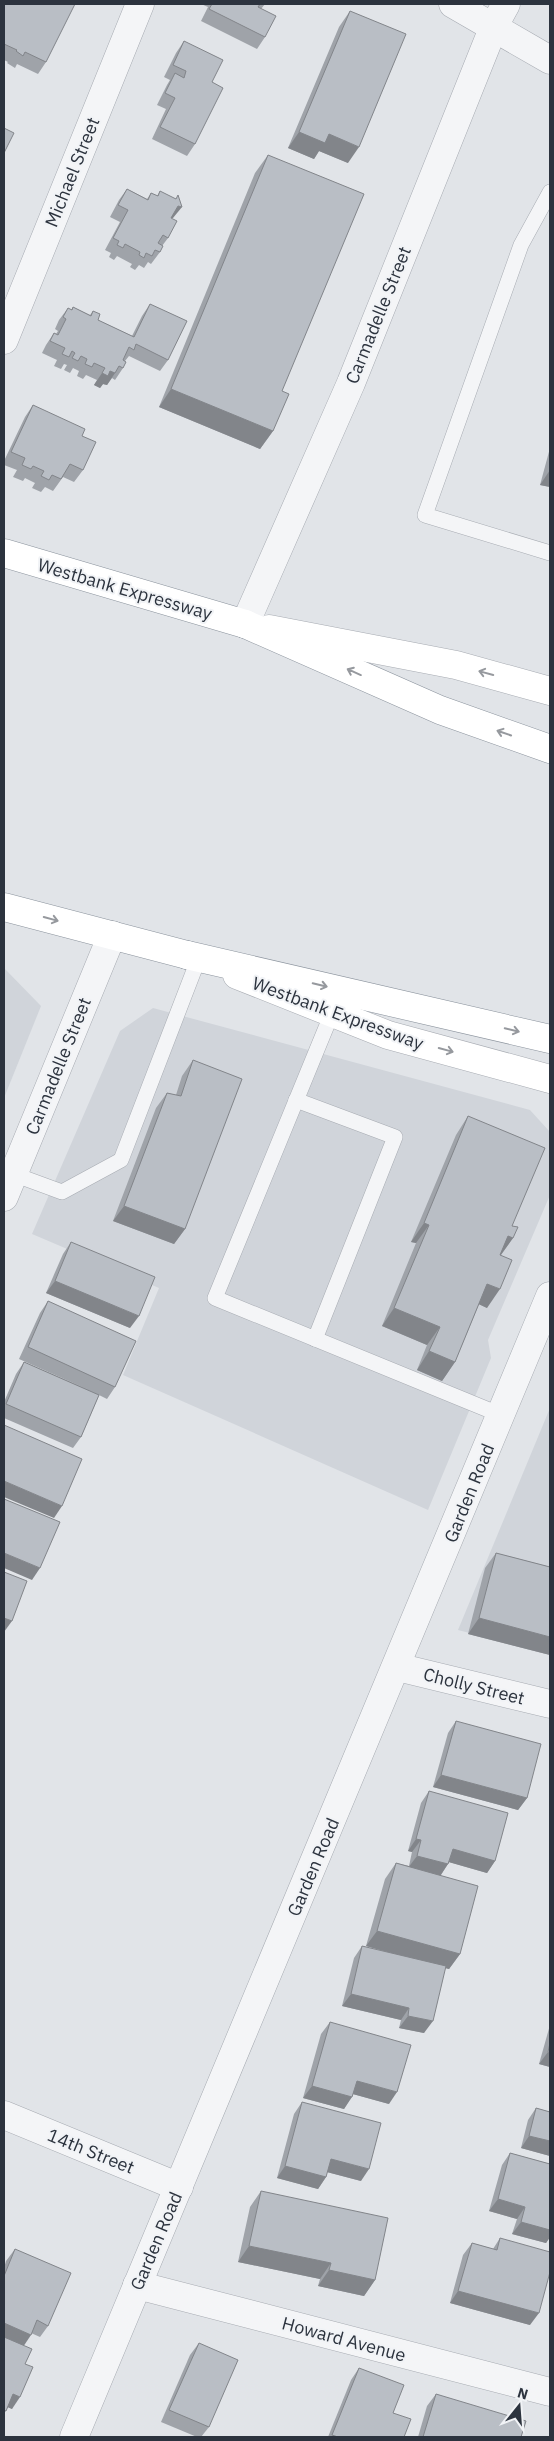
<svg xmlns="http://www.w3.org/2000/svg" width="554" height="2441" viewBox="0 0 554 2441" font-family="'IBM Plex Sans',sans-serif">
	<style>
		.built { fill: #d0d4da }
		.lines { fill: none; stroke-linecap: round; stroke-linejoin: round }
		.service-casing { stroke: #a7abb2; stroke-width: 16 }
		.minor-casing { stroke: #a7abb2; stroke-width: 29 }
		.secondary-casing { stroke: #a7abb2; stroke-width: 29 }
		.trunk-casing { stroke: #8b939d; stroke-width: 29 }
		.motorway-casing { stroke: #8b939d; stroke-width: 29 }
		.service { stroke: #f4f5f7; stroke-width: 15 }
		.minor { stroke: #f4f5f7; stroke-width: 28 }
		.secondary { stroke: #fff; stroke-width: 28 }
		.trunk { stroke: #fff; stroke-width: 28 }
		.motorway { stroke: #fff; stroke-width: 28 }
		.wall { fill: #9fa3a9 }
		.shaded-wall { fill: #82858a }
		.building { fill: #b9bec5; stroke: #82858a }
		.oneway { stroke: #96999e }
		.labels { text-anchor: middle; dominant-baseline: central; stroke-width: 4; stroke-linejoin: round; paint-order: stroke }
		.street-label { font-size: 18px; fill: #2c333e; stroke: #f1f3f6 }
	</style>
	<rect width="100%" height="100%" fill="#e1e4e8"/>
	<g class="built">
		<polygon points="4,968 41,1006 4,1098"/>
		<polygon points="153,1008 530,1110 550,1132 550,1195 488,1340 491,1358 428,1510 123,1375 159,1288 32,1234 120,1031"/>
		<polygon points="550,1408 550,1654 458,1630"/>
	</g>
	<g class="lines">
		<g class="service-casing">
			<g id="service">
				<polyline points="550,192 521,245 425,515 550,553"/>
				<polyline points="332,1013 215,1298 501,1415"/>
				<polyline points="296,1100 395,1137 315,1339"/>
				<polyline points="13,1174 62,1192 121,1160 198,960"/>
			</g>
		</g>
		<g class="minor-casing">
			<g id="minor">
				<polyline points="453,4 550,60"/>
				<polyline points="4,340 140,4"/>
				<polyline points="245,624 351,383 494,26 506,4"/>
				<polyline points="4,1197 112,935"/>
				<polyline points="397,1667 550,1704"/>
				<polyline points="4,2115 179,2187"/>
				<polyline points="137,2285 550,2392"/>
				<polyline points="74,2437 550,1296"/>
			</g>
		</g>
		<g class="secondary-casing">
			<g id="secondary">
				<polyline points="269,629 456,665 550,691"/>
				<polyline points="237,975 388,1035 550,1079"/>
			</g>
		</g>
		<g class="trunk-casing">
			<g id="trunk">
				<polyline points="4,553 245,624"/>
				<polyline points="4,907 187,955"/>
			</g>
		</g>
		<g class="motorway-casing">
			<g id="motorway">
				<polyline points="245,624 440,710 550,749"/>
				<polyline points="187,955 550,1039"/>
			</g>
		</g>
		<use href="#service" class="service"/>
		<use href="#minor" class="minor"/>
		<use href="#secondary" class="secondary"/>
		<use href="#trunk" class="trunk"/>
		<use href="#motorway" class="motorway"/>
	</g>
	<g class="wall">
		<polygon points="4,4 46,62 38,74 17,64 15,68 7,63 8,62 4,60"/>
		<polygon points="201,4 265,4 261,9 265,37 257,49 201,21 208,7"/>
		<polygon points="350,11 348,163 319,151 314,159 288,148 339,27"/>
		<polygon points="184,41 212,82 195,144 187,156 152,139 166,109 157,105 167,85 170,80 164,77 176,53"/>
		<polygon points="268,155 282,391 273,431 260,449 159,407 255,173"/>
		<polygon points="127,189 147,199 151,193 157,196 160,191 173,218 171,218 168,238 162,246 160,252 151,264 148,262 144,268 139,265 135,270 130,267 132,264 117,256 114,260 109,257 111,253 105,250 120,222 110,217 119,200"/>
		<polygon points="150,304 168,360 160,371 129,356 125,361 123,368 115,380 112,378 107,385 103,384 100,388 94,385 97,380 86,375 83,379 77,376 79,371 73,368 70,373 64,370 67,365 64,364 61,369 54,366 57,360 42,353 46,345 54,333 56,334 58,331 55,329 59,320 68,308 71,310 73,307 90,315 93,311 98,320 132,336 142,316"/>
		<polygon points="33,405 82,436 83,470 74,482 63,477 53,491 45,487 41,492 32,488 35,483 25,478 23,481 13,477 17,470 4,465 4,461 25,417"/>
		<polygon points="550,448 550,487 540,485"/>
		<polygon points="193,1060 185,1229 174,1244 113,1221 156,1108 167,1093 176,1095 182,1076"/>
		<polygon points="468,1116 512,1226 513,1238 501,1255 487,1308 479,1304 455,1362 442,1381 417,1370 427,1345 382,1326 416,1243 411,1242 456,1135"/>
		<polygon points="71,1242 130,1328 46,1293 63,1254"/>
		<polygon points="48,1301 115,1387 107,1399 99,1395 81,1437 73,1448 4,1418 4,1402 16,1374 24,1362 89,1390 19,1359 40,1313"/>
		<polygon points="496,1553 550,1567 550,1655 468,1634 485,1568"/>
		<polygon points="456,1721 527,1798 518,1810 433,1787 448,1733"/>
		<polygon points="429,1791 495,1861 487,1873 449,1862 441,1875 460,1954 449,1969 445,1968 424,2033 399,2028 401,2020 342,2006 354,1958 362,1946 392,1954 366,1946 385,1879 396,1863 409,1866 412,1852 408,1851 421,1803"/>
		<polygon points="330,2022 389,2104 353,2094 344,2109 303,2098 321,2034"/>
		<polygon points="550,2025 550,2067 539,2064"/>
		<polygon points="302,2102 361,2181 327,2172 326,2177 318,2189 277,2178 294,2114"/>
		<polygon points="536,2108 550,2112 550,2156 521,2148 528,2120"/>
		<polygon points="510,2153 550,2164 550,2237 546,2243 512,2234 517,2219 489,2211 502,2165"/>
		<polygon points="261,2191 375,2280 364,2296 318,2286 320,2279 238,2262 250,2207"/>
		<polygon points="500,2238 530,2325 450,2303 463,2255 472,2243 493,2249"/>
		<polygon points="15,2249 48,2326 40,2337 31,2333 23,2345 25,2364 12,2409 8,2407 4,2414 4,2268 6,2261"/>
		<polygon points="199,2343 209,2427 201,2437 197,2437 161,2422 190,2355"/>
		<polygon points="359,2368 393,2413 404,2437 328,2437 351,2380"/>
		<polygon points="436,2394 521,2437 418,2437 427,2406"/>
	</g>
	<g class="shaded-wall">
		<polygon points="299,132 329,134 359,147 348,163 319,151 314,159 288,148"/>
		<polygon points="178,206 182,207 173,218 169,218"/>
		<polygon points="110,371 115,373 107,385 103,384 100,388 94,385 102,373"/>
		<polygon points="171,389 273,431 260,449 159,407"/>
		<polygon points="550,470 550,487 540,485"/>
		<polygon points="124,1206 185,1229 174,1244 113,1221"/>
		<polygon points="424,1223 429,1225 416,1243 411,1242"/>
		<polygon points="508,1236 513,1238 500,1256 495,1254"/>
		<polygon points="55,1281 139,1316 130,1328 46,1293"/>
		<polygon points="487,1284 500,1289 487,1308 474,1302"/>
		<polygon points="394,1308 440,1327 427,1345 382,1326"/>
		<polygon points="429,1351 455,1362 442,1381 417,1370"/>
		<polygon points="4,1481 62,1506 54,1518 4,1497"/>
		<polygon points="4,1553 40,1568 32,1580 4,1568"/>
		<polygon points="4,1618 12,1621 4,1632"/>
		<polygon points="479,1618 550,1637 550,1655 468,1634"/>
		<polygon points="441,1775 527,1798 518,1810 433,1787"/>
		<polygon points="416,1839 421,1840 412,1852 408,1851"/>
		<polygon points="453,1849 495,1861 487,1873 445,1861"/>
		<polygon points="417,1856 448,1864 440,1876 408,1868"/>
		<polygon points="377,1931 460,1954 449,1969 366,1946"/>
		<polygon points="351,1994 409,2008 401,2020 342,2006"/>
		<polygon points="408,2016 433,2021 424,2033 399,2028"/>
		<polygon points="548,2052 550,2053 550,2067 539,2064"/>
		<polygon points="357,2081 397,2092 389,2104 349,2093"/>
		<polygon points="312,2086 352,2097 344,2109 303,2098"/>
		<polygon points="529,2136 550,2141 550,2156 521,2148"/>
		<polygon points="331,2159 369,2169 361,2181 323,2171"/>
		<polygon points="285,2166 326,2177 318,2189 277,2178"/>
		<polygon points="498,2199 525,2207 517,2219 489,2211"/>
		<polygon points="521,2222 550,2230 550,2237 546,2243 512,2234"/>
		<polygon points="249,2246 331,2263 320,2279 238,2262"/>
		<polygon points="329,2270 375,2280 364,2296 318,2286"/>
		<polygon points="458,2291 539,2313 530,2325 450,2303"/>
		<polygon points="4,2323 31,2335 23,2347 4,2339"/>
		<polygon points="13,2394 20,2397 12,2409 5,2406"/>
	</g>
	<g class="building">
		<polygon points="4,4 75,4 46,62 25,52 23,56 16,51 17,50 4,44"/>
		<polygon points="212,4 260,4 258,7 276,16 265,37 209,9"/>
		<polygon points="350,11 406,34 359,147 329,134 325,143 299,132"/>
		<polygon points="184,41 223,60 212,82 223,88 195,144 160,127 175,98 165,93 175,73 184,78 186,71 173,65"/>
		<polygon points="4,128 14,133 4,153"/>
		<polygon points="268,155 364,194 282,391 289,394 273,431 171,389"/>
		<polygon points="127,189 148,200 151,193 158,196 160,191 176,199 178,195 182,207 178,206 171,218 177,221 168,238 163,235 158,243 163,246 160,252 155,250 152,256 146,253 144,258 139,255 140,252 125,244 123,248 117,245 119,241 113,238 128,210 118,205"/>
		<polygon points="150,304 187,321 168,360 136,344 134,350 129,347 123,360 126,362 123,368 119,366 115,373 110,371 108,376 102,373 105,368 94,363 92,367 85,364 87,359 81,356 78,361 72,358 75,353 72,351 69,357 62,354 65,348 50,341 54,333 58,335 66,319 63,317 68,308 72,310 73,307 91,316 93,311 100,314 98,320 134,337"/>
		<polygon points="33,405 85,429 82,436 96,442 83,470 70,464 61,479 52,475 49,480 41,476 44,471 33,466 31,469 22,465 25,458 11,452"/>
		<polygon points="193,1060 242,1079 185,1229 124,1206 167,1093 181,1096"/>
		<polygon points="468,1116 545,1148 512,1226 518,1227 513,1238 508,1236 500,1255 512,1260 500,1289 487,1284 455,1362 429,1351 440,1327 394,1308 429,1225 424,1223"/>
		<polygon points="71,1242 155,1277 139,1316 55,1281"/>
		<polygon points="48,1301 136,1341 115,1387 28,1347"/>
		<polygon points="24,1362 99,1395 81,1437 6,1404"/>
		<polygon points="4,1425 82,1459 62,1506 4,1481"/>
		<polygon points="4,1499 60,1522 40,1568 4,1553"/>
		<polygon points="496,1553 550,1567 550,1637 479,1618"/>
		<polygon points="4,1572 27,1581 12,1621 4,1618"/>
		<polygon points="456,1721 541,1744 527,1798 441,1775"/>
		<polygon points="429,1791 508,1813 495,1861 453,1849 448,1864 417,1856 421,1840 416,1839"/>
		<polygon points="396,1863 478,1886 460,1954 377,1931"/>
		<polygon points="362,1946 446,1966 433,2021 408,2016 409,2008 351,1994"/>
		<polygon points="330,2022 411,2045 397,2092 357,2081 352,2097 312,2086"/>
		<polygon points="550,2043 550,2053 548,2052"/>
		<polygon points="302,2102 381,2123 369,2169 331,2159 326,2177 285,2166"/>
		<polygon points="536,2108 550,2112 550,2141 529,2136"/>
		<polygon points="510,2153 550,2164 550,2230 521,2222 525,2207 498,2199"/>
		<polygon points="261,2191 388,2218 375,2280 329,2270 331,2263 249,2246"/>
		<polygon points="500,2238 550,2252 550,2272 539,2313 458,2291 472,2243 497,2250"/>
		<polygon points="15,2249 71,2273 48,2326 37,2320 31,2335 4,2323 4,2276"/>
		<polygon points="4,2337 32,2349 25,2364 33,2367 20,2397 13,2394 6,2411 4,2410"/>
		<polygon points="199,2343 238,2360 209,2427 169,2410"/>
		<polygon points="359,2368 404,2385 393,2413 411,2419 404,2437 338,2437 332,2435"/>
		<polygon points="436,2394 526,2421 521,2437 423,2437"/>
	</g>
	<defs><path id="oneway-shaft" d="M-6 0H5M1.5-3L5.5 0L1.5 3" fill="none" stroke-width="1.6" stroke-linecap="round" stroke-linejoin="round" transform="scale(1.25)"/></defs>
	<g class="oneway">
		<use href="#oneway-shaft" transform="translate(354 672) rotate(-156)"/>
		<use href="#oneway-shaft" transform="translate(486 673) rotate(-165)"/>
		<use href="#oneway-shaft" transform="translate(504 733) rotate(-161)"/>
		<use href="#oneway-shaft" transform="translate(51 919) rotate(15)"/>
		<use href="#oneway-shaft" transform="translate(320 985) rotate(13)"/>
		<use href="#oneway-shaft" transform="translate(512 1030) rotate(14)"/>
		<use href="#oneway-shaft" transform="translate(446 1050) rotate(15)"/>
	</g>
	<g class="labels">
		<g class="street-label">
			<text transform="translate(72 172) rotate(-68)">Michael Street</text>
			<text transform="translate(378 315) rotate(-68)">Carmadelle Street</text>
			<text transform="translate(125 589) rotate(16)">Westbank Expressway</text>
			<text transform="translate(338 1013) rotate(20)">Westbank Expressway</text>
			<text transform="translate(58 1066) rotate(-68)">Carmadelle Street</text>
			<text transform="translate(469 1493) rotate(-68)">Garden Road</text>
			<text transform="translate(474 1686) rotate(14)">Cholly Street</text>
			<text transform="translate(313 1867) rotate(-67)">Garden Road</text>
			<text transform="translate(91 2151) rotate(22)">14th Street</text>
			<text transform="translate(156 2241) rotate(-67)">Garden Road</text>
			<text transform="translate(344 2339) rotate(15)">Howard Avenue</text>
		</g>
	</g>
	<rect width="554" height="2441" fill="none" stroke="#2c333e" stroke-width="10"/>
	<g transform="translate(519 2406) rotate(17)" stroke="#f1f3f6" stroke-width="4" paint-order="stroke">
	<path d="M0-4L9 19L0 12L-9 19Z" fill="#2c333e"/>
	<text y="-8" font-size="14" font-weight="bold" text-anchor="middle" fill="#2c333e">N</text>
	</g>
</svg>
